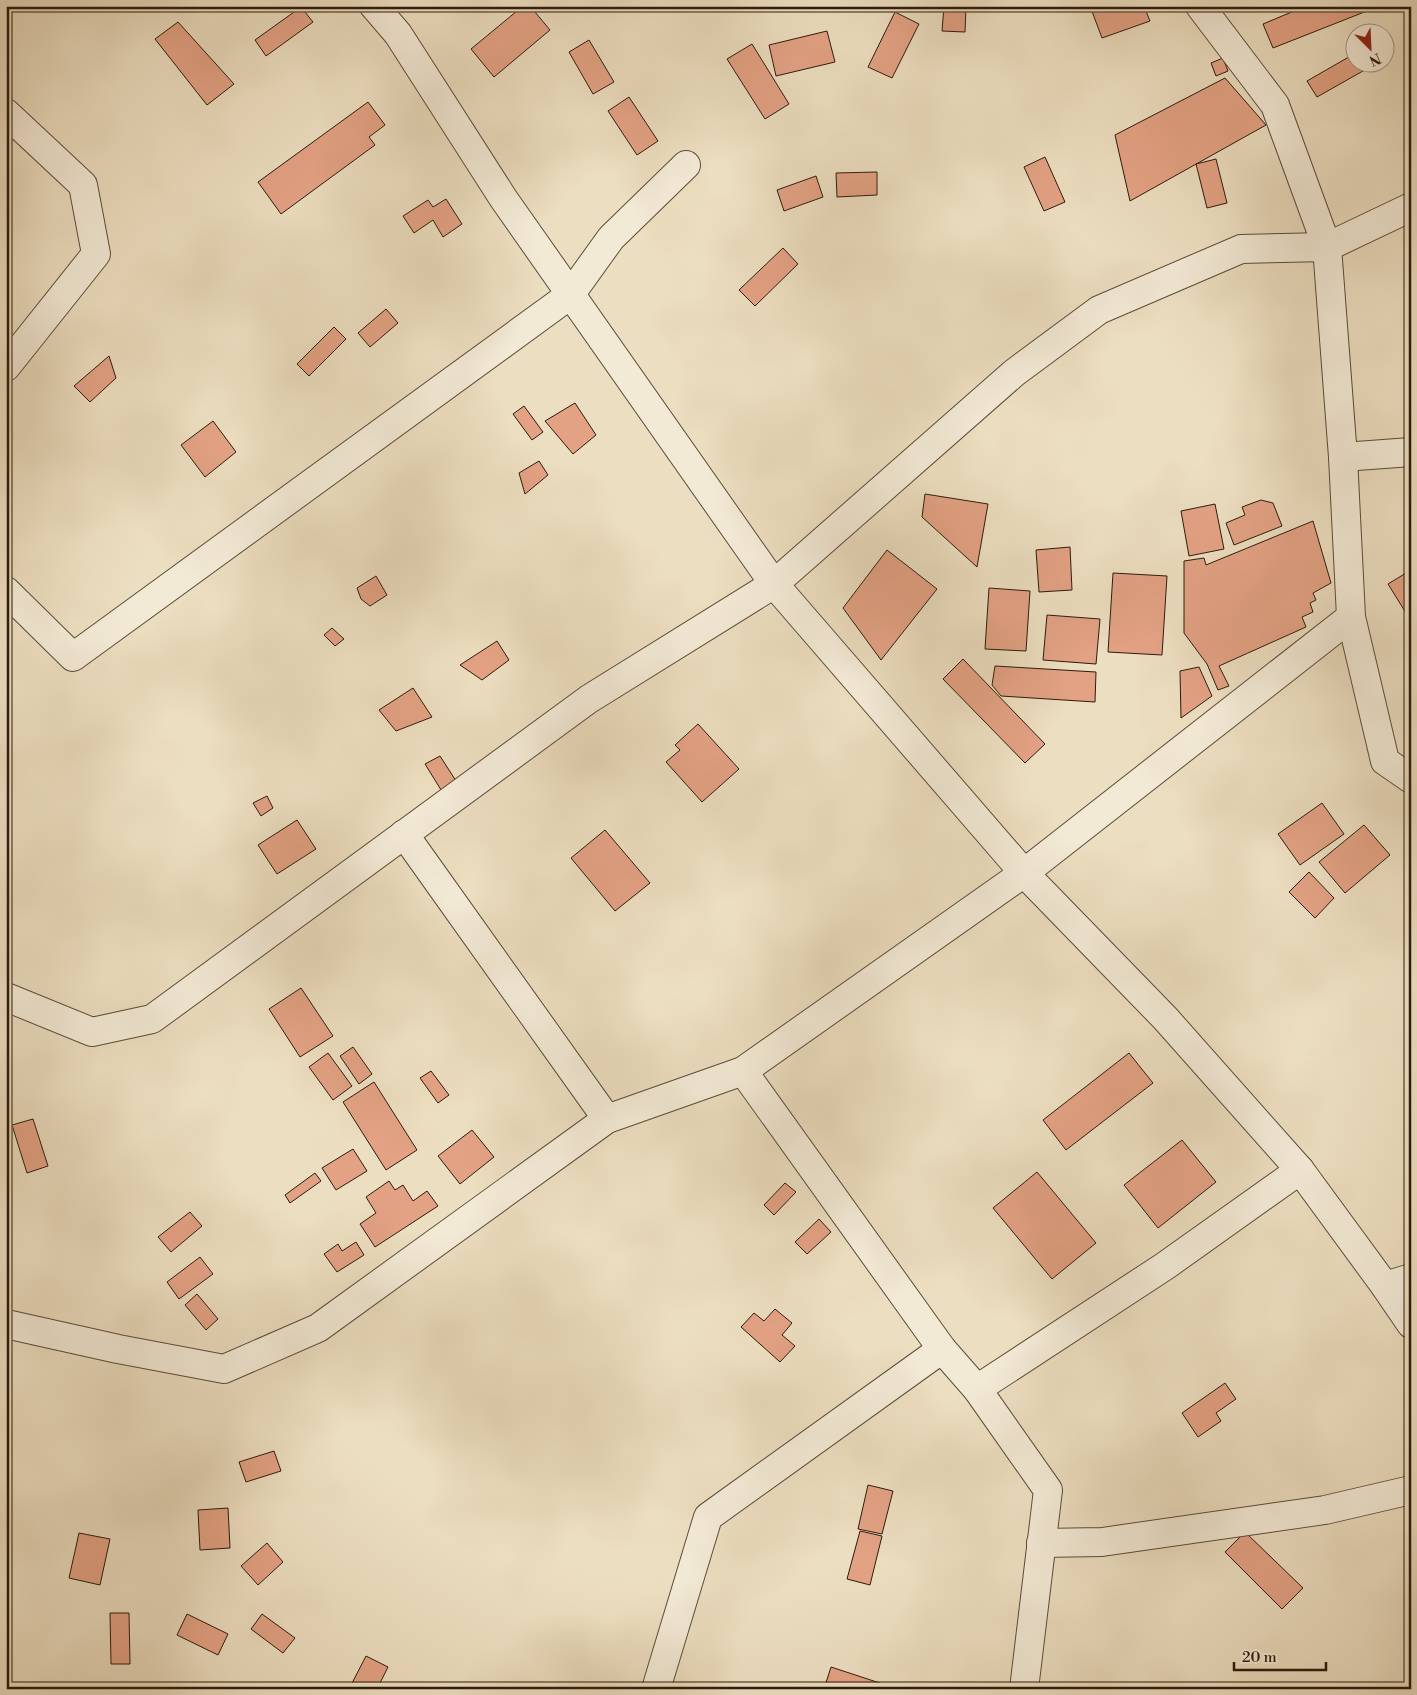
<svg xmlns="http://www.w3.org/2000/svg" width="1417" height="1695" viewBox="0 0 1417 1695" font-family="'Libre Bodoni',serif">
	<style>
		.building { fill: #e3a284; stroke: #2c1b0d }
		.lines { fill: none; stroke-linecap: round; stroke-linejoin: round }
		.minor-casing { stroke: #5c4c3a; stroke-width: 30 }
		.minor { stroke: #f3ead6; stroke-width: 28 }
	</style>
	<rect width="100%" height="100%" fill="#ecdec0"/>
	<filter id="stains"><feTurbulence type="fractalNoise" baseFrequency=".004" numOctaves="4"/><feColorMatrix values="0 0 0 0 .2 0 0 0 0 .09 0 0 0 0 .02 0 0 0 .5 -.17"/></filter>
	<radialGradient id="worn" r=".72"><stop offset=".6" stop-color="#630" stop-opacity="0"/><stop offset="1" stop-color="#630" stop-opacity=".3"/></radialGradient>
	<g class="building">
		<polygon points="523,6 530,6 550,30 494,77 471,49"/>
		<polygon points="944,6 966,6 965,32 942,31"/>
		<polygon points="1090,6 1144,6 1150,21 1102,38"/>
		<polygon points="1306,6 1372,6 1372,9 1273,48 1263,24"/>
		<polygon points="301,7 313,22 266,56 255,40"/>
		<polygon points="895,12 919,24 892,78 868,67"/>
		<polygon points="178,22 234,84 207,105 155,39"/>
		<polygon points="827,31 835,62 776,76 769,45"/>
		<polygon points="589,40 614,82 593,94 569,52"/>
		<polygon points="752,44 789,104 765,119 727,59"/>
		<polygon points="1354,54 1354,62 1368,62 1370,67 1317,97 1307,81"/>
		<polygon points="1223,58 1228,71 1216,76 1211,63"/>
		<polygon points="1225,78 1266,125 1130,201 1115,135"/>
		<polygon points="629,97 658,141 637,155 608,111"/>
		<polygon points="368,102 385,125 369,137 375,145 281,214 258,182"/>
		<polygon points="1045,157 1065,202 1044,211 1024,167"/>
		<polygon points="1216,159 1227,203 1207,208 1196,164"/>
		<polygon points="877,172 877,195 837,197 836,173"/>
		<polygon points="816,176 823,197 784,211 777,190"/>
		<polygon points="446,199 462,224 443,237 433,220 414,233 403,216 428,200 433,207"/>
		<polygon points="783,248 798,264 755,306 739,290"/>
		<polygon points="386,309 398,323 370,347 358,333"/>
		<polygon points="334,327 346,339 309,376 297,364"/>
		<polygon points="109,356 116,378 90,402 74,386"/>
		<polygon points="575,403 596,435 573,454 545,421"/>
		<polygon points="524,406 543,432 532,440 513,414"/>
		<polygon points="213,421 236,452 205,477 181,445"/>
		<polygon points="539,461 548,475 525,494 519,473"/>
		<polygon points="925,494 988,504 977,567 922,517"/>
		<polygon points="1261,500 1273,503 1282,526 1234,545 1226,523 1245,515 1242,507"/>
		<polygon points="1215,504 1224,549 1189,556 1181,511"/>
		<polygon points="1313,521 1331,583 1313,593 1316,600 1310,603 1313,612 1302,617 1306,627 1219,666 1229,686 1218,690 1207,664 1184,633 1184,561 1204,558 1206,565"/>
		<polygon points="1070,547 1072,590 1039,592 1036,550"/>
		<polygon points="887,550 937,589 881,660 843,608"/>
		<polygon points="1411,570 1411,621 1388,584"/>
		<polygon points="1113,573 1167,576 1162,655 1108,652"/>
		<polygon points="376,576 387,595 370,606 361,599 357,588"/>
		<polygon points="989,588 1030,591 1026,651 985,649"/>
		<polygon points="1047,615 1100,619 1096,664 1043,660"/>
		<polygon points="332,628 344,639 335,646 324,635"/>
		<polygon points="497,641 509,660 482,680 460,665"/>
		<polygon points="963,659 1045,744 1025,763 943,679"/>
		<polygon points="995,666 1096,672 1095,702 1001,696 992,685"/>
		<polygon points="1199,667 1212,696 1181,718 1180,671"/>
		<polygon points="413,688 432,717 396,731 379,710"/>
		<polygon points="698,724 739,769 702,802 666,762 680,750 675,745"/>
		<polygon points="440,756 458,784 443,793 425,764"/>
		<polygon points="267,796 273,808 261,816 253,803"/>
		<polygon points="1322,803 1344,834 1300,865 1278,834"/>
		<polygon points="297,820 316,849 277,874 258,845"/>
		<polygon points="1364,825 1390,855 1345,893 1319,862"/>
		<polygon points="605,830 650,883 615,911 571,858"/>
		<polygon points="1309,872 1334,898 1315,918 1289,892"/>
		<polygon points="301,988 333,1036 300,1057 269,1009"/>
		<polygon points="353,1047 372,1074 359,1084 340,1056"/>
		<polygon points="328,1053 352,1086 333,1100 309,1067"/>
		<polygon points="1129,1053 1153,1083 1066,1150 1043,1120"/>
		<polygon points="431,1071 449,1095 438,1103 420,1078"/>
		<polygon points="374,1082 417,1150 386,1170 343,1102"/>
		<polygon points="33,1119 48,1166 27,1173 12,1125"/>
		<polygon points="472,1130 494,1157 460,1184 438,1156"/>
		<polygon points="1182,1140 1216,1182 1158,1228 1124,1185"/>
		<polygon points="353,1149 367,1171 336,1190 322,1168"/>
		<polygon points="1037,1172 1096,1243 1052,1279 993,1208"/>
		<polygon points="315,1173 321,1181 290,1203 285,1195"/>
		<polygon points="389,1181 395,1190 403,1185 413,1201 427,1191 438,1206 375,1247 360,1224 376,1213 366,1197"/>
		<polygon points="785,1183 796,1192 774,1215 764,1205"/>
		<polygon points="190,1212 202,1226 171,1252 158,1237"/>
		<polygon points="819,1219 831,1232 807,1254 795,1242"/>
		<polygon points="356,1242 364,1255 337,1272 324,1254 338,1244 342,1251"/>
		<polygon points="200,1257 213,1274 179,1299 167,1282"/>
		<polygon points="197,1294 218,1319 206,1330 185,1305"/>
		<polygon points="775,1309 792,1323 782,1335 795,1346 780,1362 741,1327 754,1313 764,1321"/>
		<polygon points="1225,1383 1236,1399 1216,1413 1221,1421 1198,1437 1182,1413"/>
		<polygon points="274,1451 281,1471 246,1482 239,1462"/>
		<polygon points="868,1485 893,1491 882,1534 858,1529"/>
		<polygon points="228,1508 230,1548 200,1550 198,1510"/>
		<polygon points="860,1531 882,1536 870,1585 847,1579"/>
		<polygon points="1245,1532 1303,1588 1282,1609 1225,1552"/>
		<polygon points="79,1533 110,1539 100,1585 69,1578"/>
		<polygon points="267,1543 283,1562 258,1585 241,1566"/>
		<polygon points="110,1613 129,1613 130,1664 111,1664"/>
		<polygon points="187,1614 228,1634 218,1655 177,1635"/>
		<polygon points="262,1614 295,1638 283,1653 251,1629"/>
		<polygon points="366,1656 388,1667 377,1689 349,1689"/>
		<polygon points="831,1667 895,1688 894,1689 824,1689"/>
	</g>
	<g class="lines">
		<g class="minor-casing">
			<g id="minor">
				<polyline points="374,6 398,34 503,198 774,584 1024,873 1165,1018 1300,1170 1385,1286 1411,1324"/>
				<polyline points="1200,6 1275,105 1327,247 1343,457 1351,617 1385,761 1411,779"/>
				<polyline points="6,113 83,185 96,254 6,367"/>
				<polyline points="1343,457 1411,452"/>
				<polyline points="6,591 73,657 570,295 611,238 686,165"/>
				<polyline points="404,834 607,1119"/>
				<polyline points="6,997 92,1032 152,1019 589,699 774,584 1014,373 1099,310 1241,249 1327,247 1411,207"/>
				<polyline points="743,1071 942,1349 977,1389 1048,1490 1024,1689"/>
				<polyline points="1385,1286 1411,1278"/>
				<polyline points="6,1324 118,1349 224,1369 318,1328 607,1119 743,1071 1024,873 1351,617"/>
				<polyline points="977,1389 1165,1266 1300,1170"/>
				<polyline points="1041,1543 1102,1542 1325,1510 1411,1490"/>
				<polyline points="656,1689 708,1517 942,1349"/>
			</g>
		</g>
		<use href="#minor" class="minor"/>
	</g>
	<rect width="1417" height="1695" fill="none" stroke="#ecdec0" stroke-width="25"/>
	<rect x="8" y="8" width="1402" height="1680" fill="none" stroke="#2c1b0d" stroke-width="2.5"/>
	<rect x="12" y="12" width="1392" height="1670" fill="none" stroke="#2c1b0d"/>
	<g transform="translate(1370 48) rotate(156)"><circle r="24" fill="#f3ead6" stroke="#a39786"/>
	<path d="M0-4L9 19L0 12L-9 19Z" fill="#8f2418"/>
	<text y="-8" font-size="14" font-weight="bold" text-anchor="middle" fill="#2c1b0d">N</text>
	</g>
	<path d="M1234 1662v8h92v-8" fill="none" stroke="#2c1b0d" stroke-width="2.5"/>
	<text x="1242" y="1662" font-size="15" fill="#2c1b0d" stroke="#f3ead6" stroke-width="4" paint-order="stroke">20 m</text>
	<rect width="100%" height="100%" filter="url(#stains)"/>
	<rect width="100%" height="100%" fill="url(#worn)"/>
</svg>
